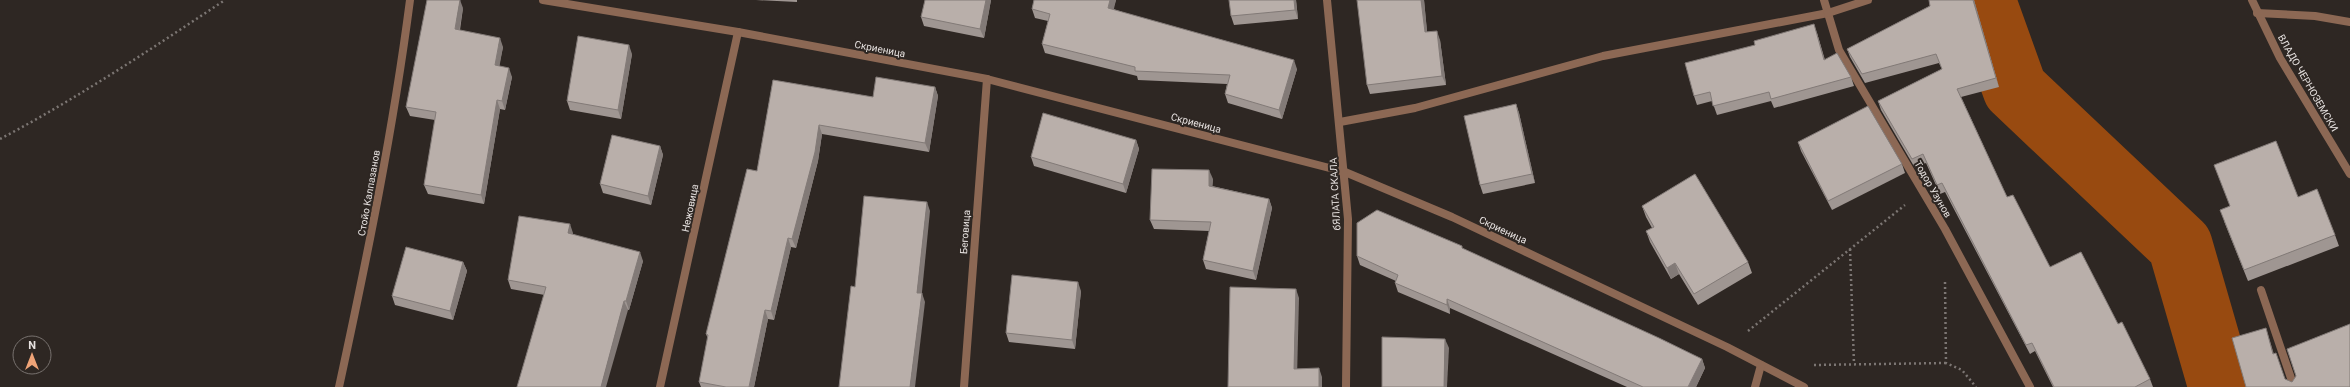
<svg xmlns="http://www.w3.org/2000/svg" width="2350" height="387" viewBox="0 0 2350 387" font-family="Roboto,sans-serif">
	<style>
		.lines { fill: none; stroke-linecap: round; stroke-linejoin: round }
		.river { stroke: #984a10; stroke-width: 65 }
		.path { stroke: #7c7673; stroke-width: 2.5; stroke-dasharray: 2 3; stroke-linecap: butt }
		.lane { stroke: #8c6854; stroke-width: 8 }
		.street { stroke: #8c6854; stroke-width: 8 }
		.wall { fill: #9f9692 }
		.shaded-wall { fill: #827a77 }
		.building { fill: #b9afaa; stroke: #827a77 }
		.labels { text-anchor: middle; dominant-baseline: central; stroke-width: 4; stroke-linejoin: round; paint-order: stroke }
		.street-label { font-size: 10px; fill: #e7e2e0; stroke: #2e2723 }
	</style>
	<rect width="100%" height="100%" fill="#2e2723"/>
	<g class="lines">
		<polyline class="river" points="1983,0 2015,89 2180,245 2221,387"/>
		<g class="path">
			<path d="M0 139C78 98 151 49 225 0"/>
			<polyline points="1850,249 1854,364"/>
			<polyline points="1945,282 1946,363 1962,370 1976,387"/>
			<polyline points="1748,331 1905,205"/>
			<polyline points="1814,365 1946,363"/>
		</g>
		<g class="lane">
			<polyline points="1340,122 1415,108 1603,56 1828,13"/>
			<polyline points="2261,290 2294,387"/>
		</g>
		<g class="street">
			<polyline points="543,0 738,32 987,79 1345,172 1452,217 1727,347 1804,387"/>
			<polyline points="1327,0 1348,219 1346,387"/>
			<polyline points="1824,0 1839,50 1945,229 2030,387"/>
			<polyline points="2252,0 2280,58 2350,174"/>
			<polyline points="1828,13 1868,0"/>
			<polyline points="2257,13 2315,16 2350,22"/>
			<path d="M339 387C367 258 393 131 410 0"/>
			<polyline points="660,387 738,32"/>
			<polyline points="964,387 987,79"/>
			<polyline points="1755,387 1761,365"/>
		</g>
	</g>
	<g class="wall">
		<polygon points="756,0 797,0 797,2"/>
		<polygon points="991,0 984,38 924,26 921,17"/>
		<polygon points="1034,0 1116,0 1113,9 1297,69 1282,119 1228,103 1225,94 1227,84 1138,80 1137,76 1045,53 1042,44 1048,21 1035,18 1032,9"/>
		<polygon points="1296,0 1298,19 1234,25 1231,16"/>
		<polygon points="1424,0 1427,32 1440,40 1446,85 1370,94 1367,85"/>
		<polygon points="1929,0 1974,0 1999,87 1961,97 2007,197 2050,267 2118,324 2150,379 2153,387 2053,387 2035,351 2030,354 1945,192 1940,194 1926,163 1915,168 1881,110 1878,101 1942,69 1939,63 1865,83 1850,57 1847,49 1930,6"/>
		<polygon points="463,8 460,30 503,47 499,66 512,77 505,110 500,109 484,204 428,194 424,185 435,120 410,116 406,107"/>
		<polygon points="1817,33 1825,60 1851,77 1854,86 1774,108 1771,101 1717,115 1712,101 1697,105 1694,96"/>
		<polygon points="632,54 621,119 570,110 567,101"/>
		<polygon points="773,80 873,97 935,87 938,96 929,152 822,134 818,161 796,248 791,247 774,320 768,319 754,387 701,387 699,382 708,339 706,334 757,171"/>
		<polygon points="1516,104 1519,113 1535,183 1483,194 1480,185"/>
		<polygon points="1136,140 1139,149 1126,193 1034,166 1031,157"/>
		<polygon points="1798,142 1902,164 1905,173 1832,210 1801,151"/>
		<polygon points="660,146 663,155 651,205 603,193 600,184"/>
		<polygon points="1213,179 1212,186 1269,199 1272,208 1256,280 1206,269 1203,260 1209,231 1154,229 1150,220"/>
		<polygon points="2298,197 2335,235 2339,246 2248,281 2224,221"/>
		<polygon points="1642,206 1748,262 1752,273 1698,305 1679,274 1671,279 1650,242 1646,231 1652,228 1646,217"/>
		<polygon points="573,233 573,234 643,261 629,310 511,289 508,280"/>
		<polygon points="1464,249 1702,359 1705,368 1696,387 1627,387 1450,308 1450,314 1398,292 1395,283 1396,281 1360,265 1357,256"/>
		<polygon points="463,262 467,271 453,320 395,305 392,296"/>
		<polygon points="1081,291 1075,349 1009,342 1006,333"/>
	</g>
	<g class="shaded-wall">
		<polygon points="460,0 463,8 458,38 455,29"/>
		<polygon points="986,0 991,0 984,38 980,29"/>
		<polygon points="1110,0 1116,0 1112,17 1108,8"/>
		<polygon points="1294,0 1296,0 1298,19 1295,10"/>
		<polygon points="1421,0 1424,0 1428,41 1425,32"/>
		<polygon points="1973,0 1974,0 1999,87 1996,78"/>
		<polygon points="1814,24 1817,33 1827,69 1824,60"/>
		<polygon points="1437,31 1440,40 1446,85 1442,76"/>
		<polygon points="500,38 503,47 498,74 495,65"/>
		<polygon points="629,45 632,54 621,119 618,110"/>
		<polygon points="1294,60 1297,69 1282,119 1279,110"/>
		<polygon points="509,68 512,77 505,110 502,101"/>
		<polygon points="935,87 938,96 929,152 925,143"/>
		<polygon points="497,100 500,109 484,204 481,195"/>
		<polygon points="1516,104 1519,113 1535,183 1532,174"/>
		<polygon points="819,125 822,134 818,161 796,248 792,239"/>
		<polygon points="1136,140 1139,149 1126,193 1123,184"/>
		<polygon points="660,146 663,155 651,205 648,196"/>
		<polygon points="1209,170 1213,179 1212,195 1209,186"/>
		<polygon points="1269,199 1272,208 1256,280 1253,271"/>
		<polygon points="927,202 930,211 921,302 917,293"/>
		<polygon points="570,224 573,233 572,242 568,233"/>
		<polygon points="788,238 791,247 774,320 771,311"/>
		<polygon points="640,252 643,261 629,310 626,301"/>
		<polygon points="463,262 467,271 453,320 450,311"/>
		<polygon points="1675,263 1679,274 1671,279 1667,268"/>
		<polygon points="1078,282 1081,291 1075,349 1072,340"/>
		<polygon points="1296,289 1299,298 1297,378 1294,369"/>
		<polygon points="922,293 925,302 915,387 910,387"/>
		<polygon points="1447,299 1450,308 1450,314 1447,305"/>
		<polygon points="624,301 628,310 606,387 601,387"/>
		<polygon points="765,310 768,319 754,387 749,387"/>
		<polygon points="2266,328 2269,338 2277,364 2273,354"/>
		<polygon points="1445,339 1449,348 1447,387 1444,387"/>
		<polygon points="1702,359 1705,368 1696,387 1688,387"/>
		<polygon points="1319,368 1322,377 1322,387 1319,387"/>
	</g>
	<g class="building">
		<polygon points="427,0 460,0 455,29 500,38 495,65 509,68 502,101 497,100 481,195 424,185 436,112 406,107"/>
		<polygon points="925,0 986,0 980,29 921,17"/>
		<polygon points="1034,0 1110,0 1108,8 1294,60 1279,110 1225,94 1230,75 1135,71 1135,67 1042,44 1050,14 1032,9"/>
		<polygon points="1229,0 1294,0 1295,10 1231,16"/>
		<polygon points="1357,0 1421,0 1425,32 1437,31 1442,76 1367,85"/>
		<polygon points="1929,0 1973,0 1996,78 1957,89 2007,197 2013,195 2050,267 2081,252 2118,324 2122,322 2150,379 2135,387 2054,387 2032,343 2026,345 1942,183 1937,185 1923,154 1912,159 1878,101 1942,69 1936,54 1862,74 1847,49 1930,6"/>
		<polygon points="1814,24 1824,60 1837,53 1851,77 1771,99 1769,92 1713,106 1710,92 1694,96 1685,63 1755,45 1754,41"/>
		<polygon points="578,36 629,45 618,110 567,101"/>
		<polygon points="876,77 935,87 925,143 819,125 815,152 792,239 788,238 771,311 765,310 749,387 726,387 699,382 708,335 706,334 747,169 757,171 773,80 873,97"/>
		<polygon points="1516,104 1532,174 1480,185 1464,116"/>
		<polygon points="1868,106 1902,164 1828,201 1798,142"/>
		<polygon points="1043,113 1136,140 1123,184 1031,157"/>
		<polygon points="612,135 660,146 648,196 600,184"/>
		<polygon points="2276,141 2298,197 2317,189 2335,235 2244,270 2220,210 2230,206 2214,165"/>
		<polygon points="1152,169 1209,170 1209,186 1269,199 1253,271 1203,260 1211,222 1150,220"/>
		<polygon points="1695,174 1748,262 1694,294 1675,263 1667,268 1646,231 1654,227 1642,206"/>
		<polygon points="864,196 927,202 917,293 922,293 910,387 839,387 851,286 855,287"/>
		<polygon points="1377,210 1462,246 1462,248 1659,338 1702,359 1688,387 1643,387 1447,299 1447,305 1395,283 1398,275 1357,256 1357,223"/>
		<polygon points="519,216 570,224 568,233 640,252 626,301 624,301 601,387 517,387 546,287 508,280"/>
		<polygon points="406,247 463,262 450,311 392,296"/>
		<polygon points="1012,275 1078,282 1072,340 1006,333"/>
		<polygon points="1230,287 1296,289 1294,369 1319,368 1319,387 1228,387"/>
		<polygon points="2350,324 2350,387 2246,387 2232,338 2266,328 2273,354 2276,353 2285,379 2292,382 2296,376 2287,349"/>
		<polygon points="1382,337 1445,339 1444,387 1382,387"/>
	</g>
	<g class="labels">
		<g class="street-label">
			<text transform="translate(880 49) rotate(11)">Скриеница</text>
			<text transform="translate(2308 83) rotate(60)">ВЛАДО ЧЕРНОЗЕМСКИ</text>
			<text transform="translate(1196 123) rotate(15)">Скриеница</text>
			<text transform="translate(1933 189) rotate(60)">Тодор Узунов</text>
			<text transform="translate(369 193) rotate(-80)">Стойо Калпазанов</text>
			<text transform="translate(1335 194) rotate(-93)">бЯЛАТА СКАЛА</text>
			<text transform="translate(690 208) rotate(-78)">Нежовица</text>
			<text transform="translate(1503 230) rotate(25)">Скриеница</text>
			<text transform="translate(965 232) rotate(-86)">Беговица</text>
		</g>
	</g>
	<g transform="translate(32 355)"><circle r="19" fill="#2e2723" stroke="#78726f"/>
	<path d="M0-3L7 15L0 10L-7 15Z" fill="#efa377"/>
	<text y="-6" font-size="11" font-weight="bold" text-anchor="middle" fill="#e7e2e0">N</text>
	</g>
</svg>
